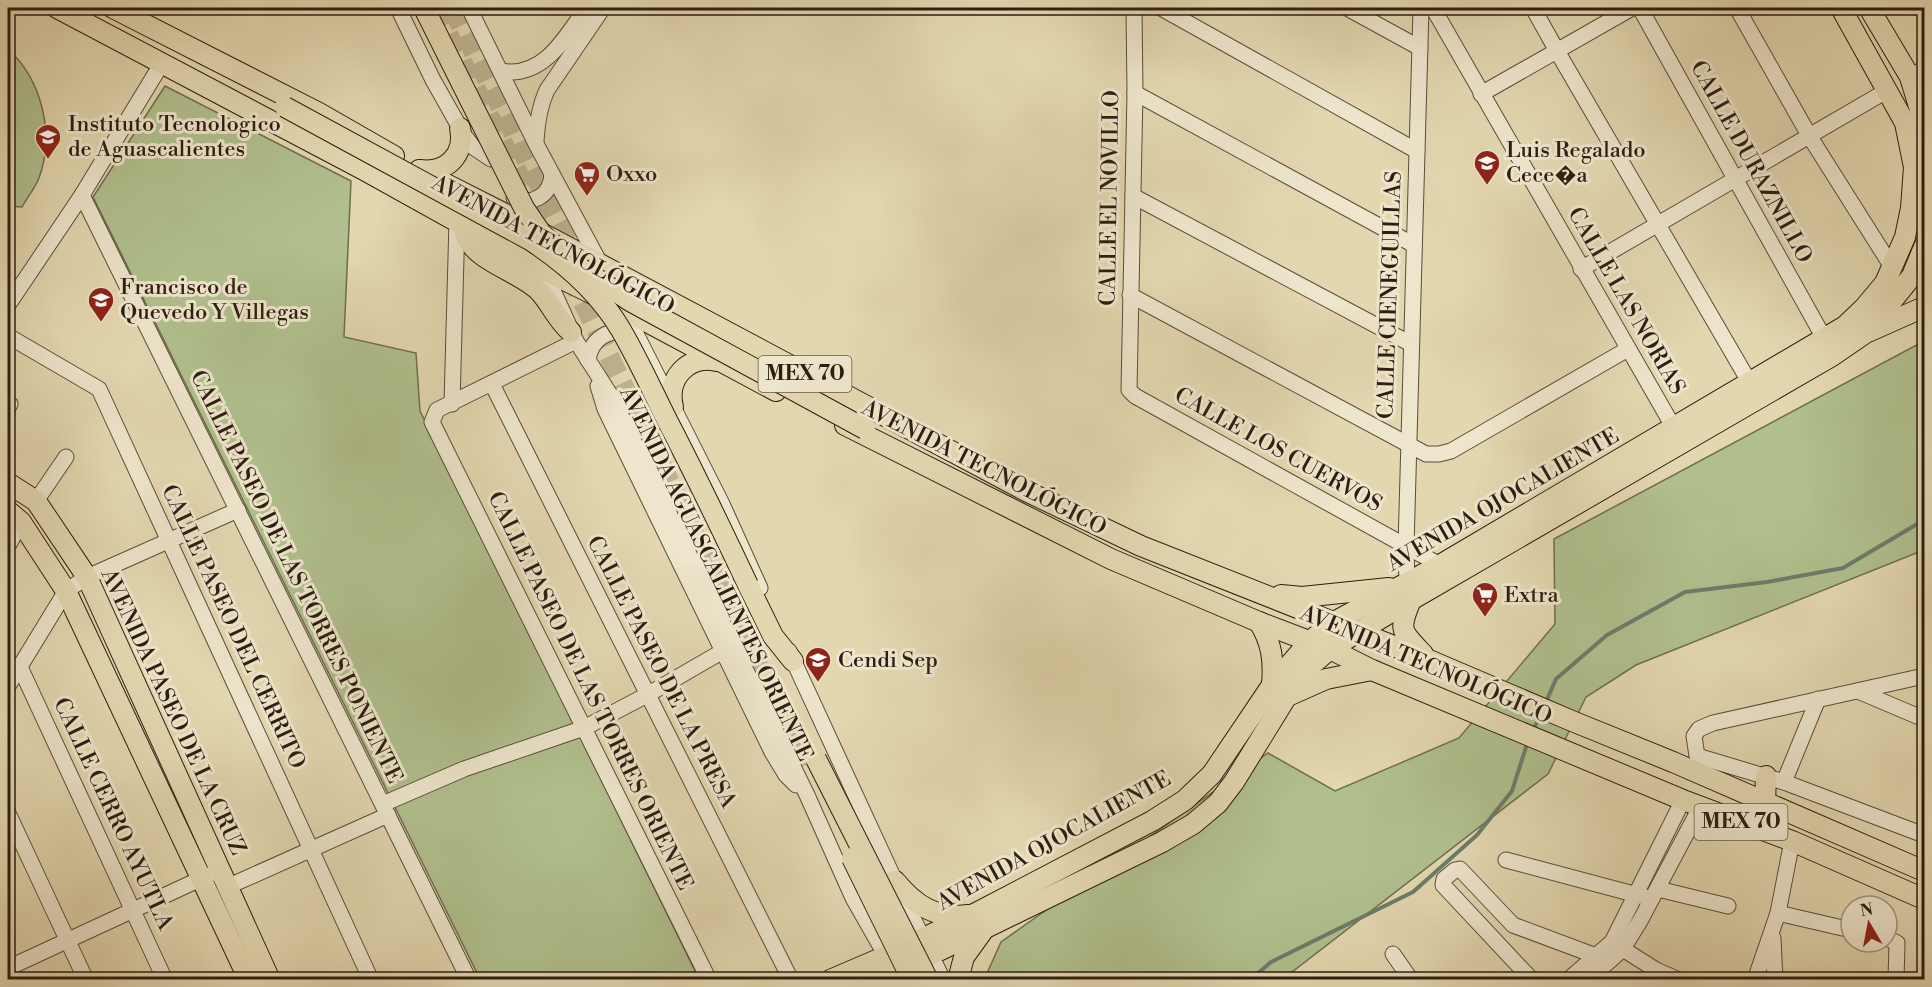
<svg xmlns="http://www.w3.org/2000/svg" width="1932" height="987" viewBox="0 0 1932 987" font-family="'Libre Bodoni',serif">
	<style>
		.green { fill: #b0bf8d; stroke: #6e6e4e; stroke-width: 1.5 }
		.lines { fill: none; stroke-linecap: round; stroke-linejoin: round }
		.stream { stroke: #6c7c6b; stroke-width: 4 }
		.major-tunnel { stroke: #bfb290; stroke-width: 20; stroke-dasharray: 20 10; stroke-linecap: butt }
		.minor-casing { stroke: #5a4c38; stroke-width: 17 }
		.major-casing { stroke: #2d1e10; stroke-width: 22 }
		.minor { stroke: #ede5cc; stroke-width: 15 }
		.major { stroke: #e3d7b0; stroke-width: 20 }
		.major-bridge-casing { stroke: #2d1e10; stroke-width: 22; stroke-linecap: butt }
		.major-bridge { stroke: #e3d7b0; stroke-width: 20 }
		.labels { text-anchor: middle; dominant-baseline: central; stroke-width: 6; stroke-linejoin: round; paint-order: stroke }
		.shield { fill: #ede5cc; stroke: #675a48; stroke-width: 1.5 }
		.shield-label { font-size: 21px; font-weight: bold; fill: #2d1e10 }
		.poi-label { font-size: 22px; fill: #2d1e10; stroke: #ede5cc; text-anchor: start }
		.street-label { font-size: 22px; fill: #2d1e10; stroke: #ede5cc }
	</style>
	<rect width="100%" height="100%" fill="#e3d7b0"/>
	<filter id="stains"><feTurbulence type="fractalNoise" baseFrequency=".00333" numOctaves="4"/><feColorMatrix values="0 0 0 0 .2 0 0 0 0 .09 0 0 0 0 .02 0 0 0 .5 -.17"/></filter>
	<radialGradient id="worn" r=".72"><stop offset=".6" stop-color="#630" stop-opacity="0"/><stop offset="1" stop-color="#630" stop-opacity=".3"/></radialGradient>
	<g class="green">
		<path d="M8 49C42 80 55 134 39 178 35 188 27 198 22 207L8 206Z"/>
		<polygon points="165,86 351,181 344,337 416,353 420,411 699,979 480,979 93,197"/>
		<polygon points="1924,341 1924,550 1636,665 1586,697 1548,774 1283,979 984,980 1001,942 1268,753 1335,791 1459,738 1555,624 1554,539"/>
	</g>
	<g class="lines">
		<g class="stream">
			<polyline points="1545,704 1556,679 1607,635 1685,592 1767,582 1843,568 1924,520"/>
			<polyline points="1533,731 1541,713"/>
			<polyline points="1250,980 1271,962 1413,892 1477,835 1512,791 1528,741"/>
		</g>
		<g class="major-tunnel">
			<polyline points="435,8 540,217"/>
			<polyline points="452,8 574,256"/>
			<polyline points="570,275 806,765"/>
		</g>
		<g class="minor-casing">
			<g id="minor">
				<polyline points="398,8 433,80 464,135 473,147 491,159"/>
				<polyline points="469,8 536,144 601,265"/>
				<polyline points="1134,8 1135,93 1129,390 1135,396 1440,565"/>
				<polyline points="1161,8 1417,151"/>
				<polyline points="1347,8 1420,48"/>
				<polyline points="1433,8 1674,428"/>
				<polyline points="1533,8 1557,51 1754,390"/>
				<polyline points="1640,8 1824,338"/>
				<polyline points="1737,8 1810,137 1892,267"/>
				<path d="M501 71C543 79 566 37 586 8"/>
				<polyline points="1910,77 1924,69"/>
				<polyline points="1135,93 1414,245"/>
				<polyline points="1481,94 1632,8"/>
				<path d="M536 141C537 123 539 107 547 90L603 8"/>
				<polyline points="82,195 469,980"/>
				<polyline points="1133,196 1411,344"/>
				<path d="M514 198C533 206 551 195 552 174"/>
				<polyline points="542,266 576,341 613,399 807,795 853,898 890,963"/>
				<polyline points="1581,269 1888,90"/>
				<polyline points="1130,295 1426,454 1439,454 1451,451 1628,349"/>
				<polyline points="8,305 82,195 162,63"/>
				<polyline points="623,308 722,504 760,588"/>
				<polyline points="8,336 99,389 371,980"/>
				<polyline points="576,341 437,410 432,422 709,980"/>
				<path d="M588 360C591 339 609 327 629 334"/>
				<polyline points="492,384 791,980"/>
				<polyline points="598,386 605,409 772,752 786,775 796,785"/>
				<polyline points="452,404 457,221"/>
				<polyline points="8,408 10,404"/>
				<polyline points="36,501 66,457"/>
				<polyline points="8,546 21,522"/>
				<polyline points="1407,584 1406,547 1421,8"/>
				<polyline points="789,651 895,881 943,980"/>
				<polyline points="20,667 165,980"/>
				<polyline points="1924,676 1713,723 1699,729 1694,736 1697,756 1784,782 1924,835"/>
				<polyline points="8,686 66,591 87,577 238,510"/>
				<polyline points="1858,691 1924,719"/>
				<polyline points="1784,782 1818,699"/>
				<polyline points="383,804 464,769 584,728 647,695 723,651"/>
				<polyline points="8,813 86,980"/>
				<polyline points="1506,860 1645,897"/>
				<polyline points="227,887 388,815"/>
				<polyline points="1658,889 1728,906"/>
				<polyline points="1778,913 1851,930"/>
				<polyline points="1773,938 1775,980"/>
				<polyline points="1887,938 1897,943 1896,980"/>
				<polyline points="1615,944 1656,970 1665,980"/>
				<polyline points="1393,954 1411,980"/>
				<polyline points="8,968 209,875"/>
				<polyline points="1656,970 1679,980"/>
				<polyline points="8,979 8,980"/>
				<polyline points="1532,980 1443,885 1444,879 1455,870 1460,869 1513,925 1596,956"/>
				<polyline points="1568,980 1612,942 1683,800"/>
				<polyline points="1588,980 1622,950 1640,921 1701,806"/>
				<polyline points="1755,980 1778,913 1792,841"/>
			</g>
		</g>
		<g class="major-casing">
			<g id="major">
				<polyline points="57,8 364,170 544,270 625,310 776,391"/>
				<polyline points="113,8 319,113 394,156"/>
				<polyline points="1869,8 1910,77 1924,123"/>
				<path d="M419 170C446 174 466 155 460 128"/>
				<polyline points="436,179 519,221 1028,492 1141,546 1429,660 1572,721 1673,762 1924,871"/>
				<path d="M463 224C464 229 465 234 467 238 478 262 520 272 539 291 552 305 556 319 571 332"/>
				<polyline points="1870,331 1924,307"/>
				<path d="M673 407C666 379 688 354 717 361"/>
				<polyline points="845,425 1111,559 1259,622 1330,649 1372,670 1683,800 1792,841 1924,899"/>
				<polyline points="8,483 36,501 87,577 270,980"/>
				<polyline points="8,511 21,522 66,591 249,980"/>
				<polyline points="748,585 773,636 793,661"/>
				<polyline points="1281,595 1302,597 1389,588"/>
				<path d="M1411 600C1398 631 1401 631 1423 654"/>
				<path d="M1259 622C1272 643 1274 661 1272 685"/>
				<polyline points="1290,695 1326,679 1372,670"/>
				<polyline points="1765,803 1766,776"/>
				<path d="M895 881C915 905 935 919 968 915"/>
				<polyline points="830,980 886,956 976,913 1152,821 1185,800 1212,774 1272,685 1310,641 1334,622 1440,565 1845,326 1864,308 1885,283 1905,237 1911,208 1914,167 1905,123 1841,8"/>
				<polyline points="879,980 1162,842 1193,824 1218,803 1234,782 1287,696 1308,668 1330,649 1411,600 1832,356 1867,332 1912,276 1924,247"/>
				<polyline points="958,980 964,957 982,932"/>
			</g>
		</g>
		<use href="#minor" class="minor"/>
		<use href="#major" class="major"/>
		<g class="major-bridge-casing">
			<g id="major-bridge">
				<polyline points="424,8 524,208 541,233 557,248"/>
				<path d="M285 107 530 240C565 263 600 294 621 330 638 359 652 390 667 420 695 474 722 530 748 585"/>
				<polyline points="579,267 630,301 865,429"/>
				<polyline points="816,759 928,980"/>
				<polyline points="852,858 912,980"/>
			</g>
		</g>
		<use href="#major-bridge" class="major-bridge"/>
	</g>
	<defs>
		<g id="university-pin" transform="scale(1.35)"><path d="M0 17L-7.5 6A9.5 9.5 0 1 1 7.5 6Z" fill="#8f2418" stroke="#ede5cc"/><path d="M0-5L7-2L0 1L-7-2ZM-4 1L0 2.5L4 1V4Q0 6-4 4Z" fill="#fff"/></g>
		<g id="school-pin" transform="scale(1.35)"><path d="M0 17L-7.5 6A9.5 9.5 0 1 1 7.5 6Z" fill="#8f2418" stroke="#ede5cc"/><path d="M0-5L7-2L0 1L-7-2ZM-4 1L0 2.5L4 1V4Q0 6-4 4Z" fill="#fff"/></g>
		<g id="supermarket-pin" transform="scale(1.35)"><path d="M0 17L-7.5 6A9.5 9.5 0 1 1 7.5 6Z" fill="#8f2418" stroke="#ede5cc"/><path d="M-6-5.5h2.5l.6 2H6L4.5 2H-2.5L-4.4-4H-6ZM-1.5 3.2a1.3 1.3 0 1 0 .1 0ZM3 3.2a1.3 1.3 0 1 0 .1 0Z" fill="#fff"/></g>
	</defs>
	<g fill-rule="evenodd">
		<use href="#university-pin" x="48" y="137"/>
		<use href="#school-pin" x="1487" y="163"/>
		<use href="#supermarket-pin" x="587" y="174"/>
		<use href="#school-pin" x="101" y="300"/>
		<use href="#supermarket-pin" x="1485" y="595"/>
		<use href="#school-pin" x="818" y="660"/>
	</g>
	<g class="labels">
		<g class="shield">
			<rect x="758.5" y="356" width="93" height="36" rx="4.5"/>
			<rect x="1694.5" y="804" width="93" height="36" rx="4.5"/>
		</g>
		<g class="shield-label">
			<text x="805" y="374">MEX 70</text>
			<text x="1741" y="822">MEX 70</text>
		</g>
		<g class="poi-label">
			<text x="68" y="124">Instituto Tecnologico<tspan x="68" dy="25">de Aguascalientes</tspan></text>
			<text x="1506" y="150">Luis Regalado<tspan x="1506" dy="25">Cece�a</tspan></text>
			<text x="606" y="174">Oxxo</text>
			<text x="120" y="287">Francisco de<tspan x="120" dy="25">Quevedo Y Villegas</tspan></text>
			<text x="1504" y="595">Extra</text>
			<text x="838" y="660">Cendi Sep</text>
		</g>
		<g class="street-label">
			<text transform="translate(1751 162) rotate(61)">CALLE DURAZNILLO</text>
			<text transform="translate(1110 198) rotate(-89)">CALLE EL NOVILLO</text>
			<text transform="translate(553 245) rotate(28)">AVENIDA TECNOLÓGICO</text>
			<text transform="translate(1390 295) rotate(-88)">CALLE CIENEGUILLAS</text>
			<text transform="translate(1626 301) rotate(60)">CALLE LAS NORIAS</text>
			<text transform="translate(1278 450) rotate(29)">CALLE LOS CUERVOS</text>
			<text transform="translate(984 468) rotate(27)">AVENIDA TECNOLÓGICO</text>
			<text transform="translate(1503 500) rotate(-30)">AVENIDA OJOCALIENTE</text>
			<text transform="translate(716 574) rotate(64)">AVENIDA AGUASCALIENTES ORIENTE</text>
			<text transform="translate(296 577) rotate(64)">CALLE PASEO DE LAS TORRES PONIENTE</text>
			<text transform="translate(233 627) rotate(65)">CALLE PASEO DEL CERRITO</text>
			<text transform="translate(1426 665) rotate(23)">AVENIDA TECNOLÓGICO</text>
			<text transform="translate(661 672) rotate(63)">CALLE PASEO DE LA PRESA</text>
			<text transform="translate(590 691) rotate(64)">CALLE PASEO DE LAS TORRES ORIENTE</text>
			<text transform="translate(173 712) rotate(65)">AVENIDA PASEO DE LA CRUZ</text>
			<text transform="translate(113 814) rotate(65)">CALLE CERRO AYUTLA</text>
			<text transform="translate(1054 841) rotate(-29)">AVENIDA OJOCALIENTE</text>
		</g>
	</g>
	<rect width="1932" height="987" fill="none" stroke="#e3d7b0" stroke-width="30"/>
	<rect x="9" y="9" width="1914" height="969" fill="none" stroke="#2d1e10" stroke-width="3"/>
	<rect x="15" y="15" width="1902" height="957" fill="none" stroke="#2d1e10" stroke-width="1.5"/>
	<g transform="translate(1869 924) rotate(350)"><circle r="28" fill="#ede5cc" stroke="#a09581" stroke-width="1.5"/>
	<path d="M0-4.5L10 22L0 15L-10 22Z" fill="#8f2418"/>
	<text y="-9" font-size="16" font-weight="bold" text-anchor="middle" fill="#2d1e10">N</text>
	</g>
	<rect width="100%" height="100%" filter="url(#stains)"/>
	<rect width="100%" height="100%" fill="url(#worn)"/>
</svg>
